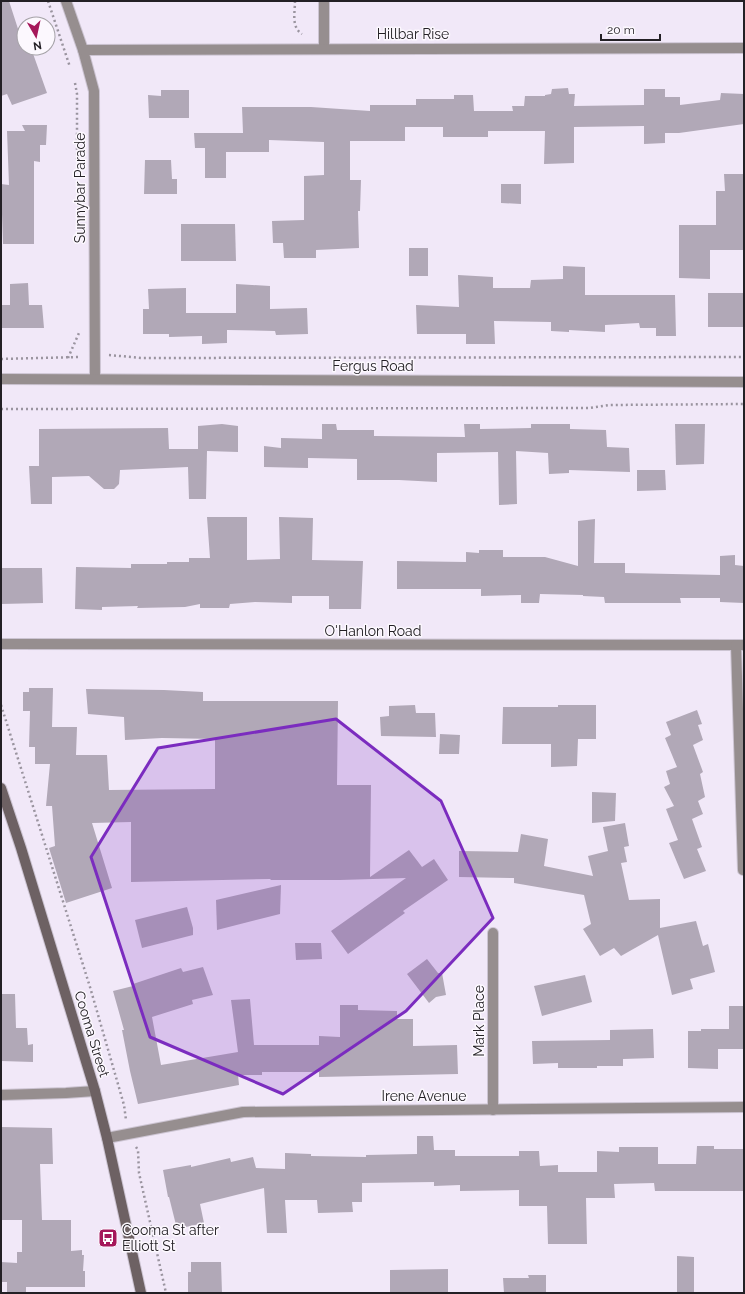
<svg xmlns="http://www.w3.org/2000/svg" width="745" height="1294" viewBox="0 0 745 1294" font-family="Raleway,sans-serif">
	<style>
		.building { fill: #b1a8b7 }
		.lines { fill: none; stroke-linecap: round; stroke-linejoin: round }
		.minor-casing { stroke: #ccc4d2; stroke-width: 12 }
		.tertiary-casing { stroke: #ccc4d2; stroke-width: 12 }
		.secondary-casing { stroke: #ccc4d2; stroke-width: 12 }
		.path { stroke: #9a949f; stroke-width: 2.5; stroke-dasharray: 2 3; stroke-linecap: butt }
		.minor { stroke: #968e8f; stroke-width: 10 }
		.tertiary { stroke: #968e8f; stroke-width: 10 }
		.secondary { stroke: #6d6163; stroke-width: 10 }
		.marked { fill: #7b2cbf; fill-opacity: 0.2; stroke: #7b2cbf; stroke-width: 3; stroke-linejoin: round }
		.labels { text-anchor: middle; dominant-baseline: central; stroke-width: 3; stroke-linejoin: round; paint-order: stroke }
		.street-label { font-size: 14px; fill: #232025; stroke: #fcf8fe }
		.poi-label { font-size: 14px; fill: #232025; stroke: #fcf8fe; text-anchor: start }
	</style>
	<rect width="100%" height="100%" fill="#f1e8f8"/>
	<g class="building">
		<polygon points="1,1 9,1 19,32 24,30 24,48 31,48 47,93 12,105 7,94 1,96"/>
		<polygon points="568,88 569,94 575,94 574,106 644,105 644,89 665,89 665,97 680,97 680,105 720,100 721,93 744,94 744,124 679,133 665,133 665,143 644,144 644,126 574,127 574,163 544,164 545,131 488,131 488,137 443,137 443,127 405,127 405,141 350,141 350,180 361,180 360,211 358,211 359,248 316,250 316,258 284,258 283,243 273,243 272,221 304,220 304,176 324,175 324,142 269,140 269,152 226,152 226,178 205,178 205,148 195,148 194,133 243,133 242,107 311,107 370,111 370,105 416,105 416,99 454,99 454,95 473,95 474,111 513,111 512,106 524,106 525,96 545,96 545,95 551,94 552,89"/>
		<polygon points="161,90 189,90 189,118 149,118 148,95 161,96"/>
		<polygon points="22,125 47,125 46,145 40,145 40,162 34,161 34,244 3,244 1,184 9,185 7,131 25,131"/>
		<polygon points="145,160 171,160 172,179 177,179 177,194 144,194"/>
		<polygon points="724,174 744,174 744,250 710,250 710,279 679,278 679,225 716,225 716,191 725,191"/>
		<polygon points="501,184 521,184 521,204 501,203"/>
		<polygon points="181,224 235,224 236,261 181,261"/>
		<rect x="409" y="248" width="19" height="28"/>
		<polygon points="563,266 585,267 585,295 675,295 676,336 656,336 656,328 640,328 639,323 605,325 605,332 569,330 569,332 551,331 551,322 494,321 495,344 466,344 466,334 417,334 416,305 459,307 458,275 493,277 493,288 530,288 531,280 563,279"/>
		<polygon points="28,283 29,305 42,305 44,328 1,328 1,305 10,305 10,284"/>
		<polygon points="236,284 270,286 270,309 307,308 308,334 276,335 275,331 227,330 227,343 202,344 202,336 169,337 169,334 143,334 143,309 149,309 148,289 186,288 186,313 236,313"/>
		<rect x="708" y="293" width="36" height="34"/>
		<polygon points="222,424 238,426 238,452 207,451 206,499 189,499 188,467 120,470 119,484 114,489 104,489 89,476 52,477 52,504 31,504 29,466 39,466 39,429 168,428 169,449 198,449 198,426"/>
		<polygon points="322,424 336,424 337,430 374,430 374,436 465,437 464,424 480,424 480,429 531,428 531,424 570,424 570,429 606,430 607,447 629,448 630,472 569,470 569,473 549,474 548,453 516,451 517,504 499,505 498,452 437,453 437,482 399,480 357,480 357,459 308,458 308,468 264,467 264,446 281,448 281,438 322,439"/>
		<polygon points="675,424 705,424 704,464 676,465"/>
		<polygon points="637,470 665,470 666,490 637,491"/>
		<polygon points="207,517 247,517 247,560 280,559 279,517 313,518 312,560 363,561 361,609 329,609 329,596 292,596 292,603 255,602 230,604 229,608 200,608 200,604 185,607 137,608 138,606 102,607 102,610 75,609 76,567 131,568 131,564 167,564 167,562 189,562 189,558 210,558"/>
		<polygon points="595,519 594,563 625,563 625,573 720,575 720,556 735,555 735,565 744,566 744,603 720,602 720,598 680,598 681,603 605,603 604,597 583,596 583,595 540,594 539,603 521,603 521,595 481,596 481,589 397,589 397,561 466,562 466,552 479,553 479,550 503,550 503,557 545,557 578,566 578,521"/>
		<polygon points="1,568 42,568 43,603 1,604"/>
		<polygon points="29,688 53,688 52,727 77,727 76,755 107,755 109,790 215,789 215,739 162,738 125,740 124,717 88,714 86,689 164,690 203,692 203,701 338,701 337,785 371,785 370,877 409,850 422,867 434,859 448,880 403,911 405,913 348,954 331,931 406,878 340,880 271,880 270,879 131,882 131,822 92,823 112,888 66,903 49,848 55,846 52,806 46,806 50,764 35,764 35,747 29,747 30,711 23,711 23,692 29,692"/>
		<polygon points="415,705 416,713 435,713 436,737 381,736 380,717 389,716 389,706"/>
		<polygon points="558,705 596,705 596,739 578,739 577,766 551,767 551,744 502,744 503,707 558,707"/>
		<polygon points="697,710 702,724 698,725 703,740 693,745 703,772 700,774 705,797 698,801 703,814 692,819 702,847 697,849 706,871 684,879 669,843 678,840 666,809 674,806 664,787 670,784 666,771 677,767 665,738 671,735 666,722"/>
		<polygon points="440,734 460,735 459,754 439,754"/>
		<polygon points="592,792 616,793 615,821 592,823"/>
		<polygon points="625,823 629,846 624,847 627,862 621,863 629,900 660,899 660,928 696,921 703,946 708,944 715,972 690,979 693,989 672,995 658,935 621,956 614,948 600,956 583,929 591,924 584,895 514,883 514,878 459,877 459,851 518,852 521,834 548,839 544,866 593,876 588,856 608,851 603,827"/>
		<polygon points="281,885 280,914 217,930 216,900"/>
		<polygon points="187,907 193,928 193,935 142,948 135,920"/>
		<polygon points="295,943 321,943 322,959 296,960"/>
		<polygon points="427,959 438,973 442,973 446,995 436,997 429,1003 407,974"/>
		<polygon points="203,967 213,995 192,1000 193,1004 152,1017 161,1065 238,1052 231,1000 250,999 254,1045 319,1045 319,1036 340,1037 340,1005 358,1005 358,1010 397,1011 397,1019 413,1019 413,1046 457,1045 458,1074 319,1077 319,1072 262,1072 262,1075 238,1075 239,1085 138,1104 130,1071 122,1030 124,1030 113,991 133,986 133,984 181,968 183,972"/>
		<polygon points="585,975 592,1002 542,1016 534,986"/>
		<polygon points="1,994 15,994 16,1028 27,1028 28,1045 33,1044 33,1062 1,1061"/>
		<polygon points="729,1006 744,1006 744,1049 718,1049 718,1069 688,1068 688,1031 701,1031 701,1029 729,1029"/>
		<polygon points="653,1029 654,1058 623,1059 623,1066 597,1066 597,1068 558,1068 558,1063 533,1064 532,1041 610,1040 610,1030"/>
		<polygon points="1,1127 52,1128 53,1164 40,1164 42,1220 71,1220 71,1251 82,1250 82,1255 84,1255 83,1271 85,1271 85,1287 26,1287 26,1293 7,1293 7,1282 1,1282 1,1262 17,1263 17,1252 22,1252 22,1220 1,1220"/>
		<polygon points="417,1136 433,1136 434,1150 455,1150 455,1156 519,1156 519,1151 539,1151 540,1166 558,1165 558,1172 597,1172 597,1151 619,1152 619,1147 658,1147 658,1164 696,1164 697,1146 714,1146 714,1149 744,1149 744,1191 655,1191 654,1183 614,1184 615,1198 586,1198 587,1244 548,1244 547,1206 519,1206 519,1190 460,1191 460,1185 434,1186 434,1182 362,1183 362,1202 352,1202 353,1212 318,1213 317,1200 285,1200 287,1233 267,1233 264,1188 200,1204 204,1223 177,1229 169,1197 168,1197 163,1170 191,1165 191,1167 230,1158 231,1162 253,1157 256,1168 285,1169 285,1153 311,1154 311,1156 366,1157 366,1155 417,1154"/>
		<polygon points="677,1256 694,1257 694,1293 677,1293"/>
		<polygon points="191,1262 221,1262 222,1293 188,1293 188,1272 191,1272"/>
		<polygon points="448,1269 448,1293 390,1293 390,1270"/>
		<polygon points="528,1275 546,1275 546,1293 504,1293 503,1278 529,1278"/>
	</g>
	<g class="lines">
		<g class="minor-casing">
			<g id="minor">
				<polyline points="66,1 83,50 94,91 95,379"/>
				<polyline points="324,1 324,49"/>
				<polyline points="83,50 744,48"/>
				<polyline points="1,644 744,645"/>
				<polyline points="736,645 743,870"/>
				<polyline points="493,933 493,1110"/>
				<polyline points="1,1095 66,1093 95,1091"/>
				<polyline points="107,1138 243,1112 744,1107"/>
			</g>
		</g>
		<g class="tertiary-casing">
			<polyline id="tertiary" points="1,379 744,382"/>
		</g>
		<g class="secondary-casing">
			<polyline id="secondary" points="1,788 21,848 95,1091 107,1138 141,1293"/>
		</g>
		<g class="path">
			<polyline points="48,1 70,67"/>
			<path d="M295 1C295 13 291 27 302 34"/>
			<polyline points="75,83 77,94 77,160"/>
			<polyline points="109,355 142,358 744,357"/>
			<polyline points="68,358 79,333"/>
			<polyline points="1,359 80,357"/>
			<polyline points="1,409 589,408 610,405 744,404"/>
			<polyline points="1,705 90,987 124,1105 126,1120"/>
			<polyline points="136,1147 138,1150 139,1173 166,1293"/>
		</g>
		<use href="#minor" class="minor"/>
		<use href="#tertiary" class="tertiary"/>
		<use href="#secondary" class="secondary"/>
	</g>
	<path class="marked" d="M336 719 441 801 493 918 406 1011 283 1094 150 1037 91 857 158 748Z"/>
	<defs>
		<g id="bus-square" transform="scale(1)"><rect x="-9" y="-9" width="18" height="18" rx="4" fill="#a5175a" stroke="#fcf8fe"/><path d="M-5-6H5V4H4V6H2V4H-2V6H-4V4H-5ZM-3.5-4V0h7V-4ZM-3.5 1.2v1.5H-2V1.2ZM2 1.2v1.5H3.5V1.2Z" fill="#fff"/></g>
	</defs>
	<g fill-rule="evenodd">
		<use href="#bus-square" x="108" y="1238"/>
	</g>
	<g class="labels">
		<g class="street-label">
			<text x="413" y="34">Hillbar Rise</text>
			<text transform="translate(80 188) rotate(-90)">Sunnybar Parade</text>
			<text x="373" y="366">Fergus Road</text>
			<text x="373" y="631">O'Hanlon Road</text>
			<text transform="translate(479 1021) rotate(-90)">Mark Place</text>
			<text transform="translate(92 1034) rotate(73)">Cooma Street</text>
			<text x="424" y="1096">Irene Avenue</text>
		</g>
		<g class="poi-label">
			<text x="122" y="1230">Cooma St after<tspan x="122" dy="16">Elliott St</tspan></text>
		</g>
	</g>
	<rect width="745" height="1294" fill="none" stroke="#232025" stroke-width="4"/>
	<g transform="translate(36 36) rotate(171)"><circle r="19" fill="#fcf8fe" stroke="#a5a2a7"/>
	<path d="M0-3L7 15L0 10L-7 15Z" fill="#a5175a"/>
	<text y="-6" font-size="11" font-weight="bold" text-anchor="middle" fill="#232025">N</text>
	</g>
	<path d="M601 34v6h59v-6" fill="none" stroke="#232025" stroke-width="2"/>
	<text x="607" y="34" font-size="12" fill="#232025" stroke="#fcf8fe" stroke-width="3" paint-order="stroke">20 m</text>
</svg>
